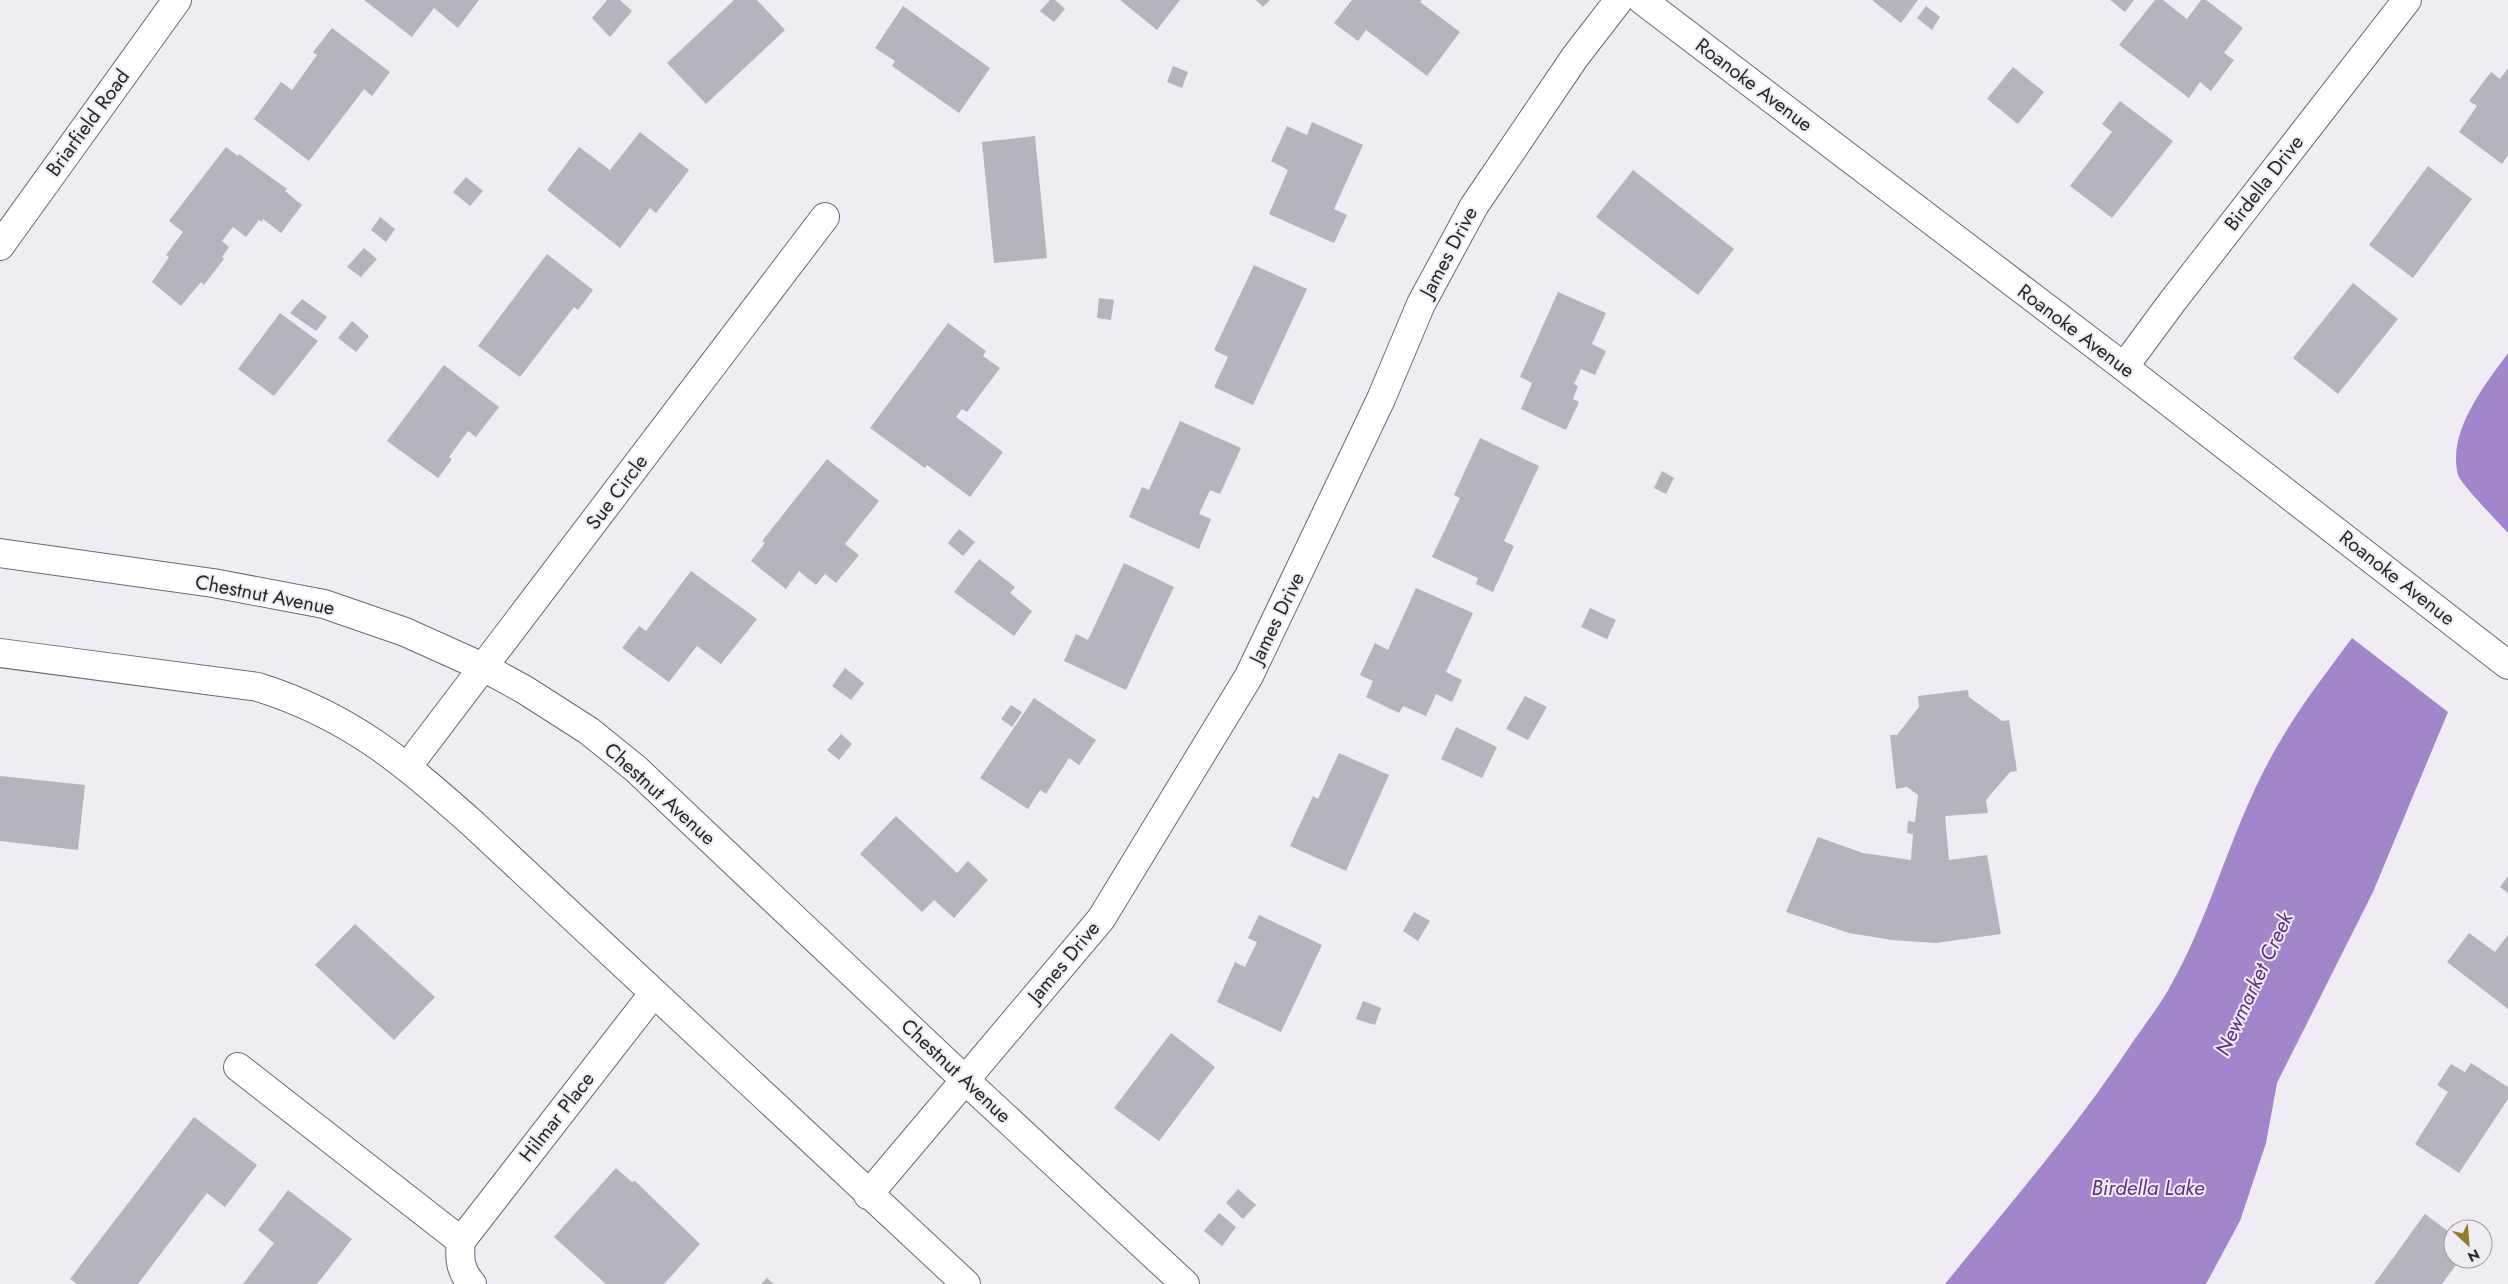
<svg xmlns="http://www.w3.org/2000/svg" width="2508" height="1284" viewBox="0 0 2508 1284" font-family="Jost,sans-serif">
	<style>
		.water { fill: #a385cb }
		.building { fill: #b7b3bc }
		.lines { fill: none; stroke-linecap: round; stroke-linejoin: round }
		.street-casing { stroke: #6c6970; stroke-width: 30 }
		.secondary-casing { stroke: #6c6970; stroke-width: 30 }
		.street { stroke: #fff; stroke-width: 28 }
		.secondary { stroke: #fff; stroke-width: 28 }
		.labels { text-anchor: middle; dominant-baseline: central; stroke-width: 4; stroke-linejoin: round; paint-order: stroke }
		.street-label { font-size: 20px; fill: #272629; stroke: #efecf4 }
		.water-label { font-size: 21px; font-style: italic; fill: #593184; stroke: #efecf4 }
	</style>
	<rect width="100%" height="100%" fill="#efecf4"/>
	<g class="water">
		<path d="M2508 353V533C2499 523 2461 484 2458 475 2447 431 2485 385 2508 353Z"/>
		<path d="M2352 638 2448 712 2373 892 2277 1083 2266 1143 2240 1221 2206 1284H1945C2009 1205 2076 1128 2132 1043 2144 1026 2156 1010 2167 992 2210 919 2229 834 2270 759 2293 716 2323 677 2352 638Z"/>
	</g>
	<g class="building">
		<polygon points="364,0 479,0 458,28 434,8 412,37"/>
		<polygon points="607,0 620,0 632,11 610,37 592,18"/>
		<polygon points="734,0 757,0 785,30 706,104 667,63"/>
		<polygon points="1050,0 1055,0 1065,9 1054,22 1040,11"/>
		<polygon points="1120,0 1180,0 1157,30"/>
		<polygon points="1256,0 1270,0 1263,7"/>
		<polygon points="1352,0 1422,0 1420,2 1460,32 1427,76 1366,30 1358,41 1334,23"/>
		<polygon points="1872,0 1918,0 1901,23"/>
		<polygon points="2110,0 2134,0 2125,12"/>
		<polygon points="2155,0 2163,0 2187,19 2201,0 2206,0 2243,28 2224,53 2234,60 2211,91 2200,82 2189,98 2119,45"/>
		<polygon points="903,6 990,68 959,113 892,66 895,61 875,48"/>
		<polygon points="1926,6 1940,17 1932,30 1917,18"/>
		<polygon points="332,28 390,72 372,96 364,89 309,161 254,119 281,82 292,90 317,55 313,52"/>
		<polygon points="1173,66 1188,72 1182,88 1167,82"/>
		<polygon points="2013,67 2044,92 2018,124 1987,99"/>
		<polygon points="2508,68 2508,155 2502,164 2459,132 2477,106 2469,101 2491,72 2500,79"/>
		<polygon points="2120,101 2173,141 2112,218 2070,186 2112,132 2102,124"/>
		<polygon points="1312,122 1363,145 1334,209 1347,215 1334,243 1269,214 1288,170 1271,161 1287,126 1307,135"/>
		<polygon points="640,132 689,170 656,213 650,208 620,248 547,190 579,147 610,170"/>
		<polygon points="1035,136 1047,258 994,263 982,142"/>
		<polygon points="226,147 238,156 239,154 287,189 285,191 302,205 281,233 263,219 262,222 259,220 246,237 233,227 222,241 229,247 222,257 224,259 204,285 201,282 181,306 152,282 169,257 166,255 183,232 169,221"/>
		<polygon points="2428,166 2472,199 2413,278 2369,245"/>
		<polygon points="1633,170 1734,249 1698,295 1596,217"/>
		<polygon points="466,177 483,191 470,206 453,192"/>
		<polygon points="380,217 395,229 386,242 371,230"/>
		<polygon points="364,248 377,259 361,277 347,267"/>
		<polygon points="547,254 593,290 578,310 574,307 520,377 478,346"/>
		<polygon points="1254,265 1307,289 1253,405 1214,387 1228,357 1214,350"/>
		<polygon points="2353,283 2398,319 2338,394 2293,358"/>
		<polygon points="1558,292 1606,313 1592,344 1606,351 1595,375 1581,369 1574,384 1578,386 1573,399 1579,402 1566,430 1521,409 1532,383 1520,377"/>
		<polygon points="1099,298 1114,300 1111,320 1097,318"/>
		<polygon points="302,299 327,317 316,331 290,313"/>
		<polygon points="280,313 318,341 274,396 238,369"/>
		<polygon points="352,321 369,336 356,352 338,338"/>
		<polygon points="948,323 986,351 983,356 1000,368 967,412 962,409 956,417 1003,452 970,497 927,465 925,468 870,428"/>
		<polygon points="444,365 499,407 476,437 468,431 449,457 452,459 438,478 387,441"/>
		<polygon points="1180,421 1241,448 1220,494 1210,490 1199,514 1211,519 1199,549 1129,517 1142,487 1149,490"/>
		<polygon points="1480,438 1539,466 1504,541 1514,546 1493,592 1476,584 1478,578 1432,557 1460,498 1454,495"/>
		<polygon points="827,459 879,501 845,544 859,555 836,583 825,574 816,585 799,571 786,589 751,561 765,543 762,541"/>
		<polygon points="1662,471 1674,478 1666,494 1654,488"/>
		<polygon points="959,529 975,542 963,556 948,543"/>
		<polygon points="979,559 1015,587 1010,593 1032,611 1014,636 954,592"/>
		<polygon points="1124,563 1174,587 1126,690 1064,661 1076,634 1088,640"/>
		<polygon points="691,571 757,619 721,664 697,646 669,682 622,648 639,626 646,631"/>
		<polygon points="1416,588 1473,613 1446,672 1462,680 1452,702 1436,694 1426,716 1403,706 1399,713 1366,697 1373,681 1360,675 1375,643 1388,650"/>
		<polygon points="1590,608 1616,620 1607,639 1581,627"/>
		<polygon points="845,668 864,683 851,700 832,686"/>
		<polygon points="1968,690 1969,697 2002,721 2009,720 2017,771 2010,772 1986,800 1988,813 1945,816 1949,860 1987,855 2001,934 1936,943 1892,940 1849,933 1786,912 1818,837 1863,853 1911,860 1913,834 1907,833 1908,821 1915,822 1918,795 1907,787 1896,789 1890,735 1897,735 1919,707 1918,696"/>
		<polygon points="1525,696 1547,707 1528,740 1506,729"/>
		<polygon points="1034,698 1096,740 1079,765 1069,758 1046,794 1040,790 1028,809 980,778"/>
		<polygon points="1011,705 1022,712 1012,727 1001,719"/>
		<polygon points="1456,727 1497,747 1482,778 1441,759"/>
		<polygon points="841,734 852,744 839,760 827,750"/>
		<polygon points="1339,753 1389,775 1346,871 1290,846 1313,796 1318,799"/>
		<polygon points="0,776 85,785 78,850 0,841"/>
		<polygon points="896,816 957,873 968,861 988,880 954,918 934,900 922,912 860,854"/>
		<polygon points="2508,876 2508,893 2500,887"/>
		<polygon points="1414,912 1430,921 1418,941 1403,931"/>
		<polygon points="1259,915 1322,945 1281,1032 1217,1002 1235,962 1245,967 1257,942 1248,938"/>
		<polygon points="355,924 435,997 394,1040 315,965"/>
		<polygon points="2469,933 2495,952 2508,935 2508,1009 2447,962"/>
		<polygon points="1363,1001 1381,1008 1375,1025 1356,1019"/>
		<polygon points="1171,1033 1215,1067 1159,1141 1114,1108"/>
		<polygon points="2471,1063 2508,1087 2508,1099 2459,1173 2415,1144 2448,1092 2437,1085 2451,1064 2465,1072"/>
		<polygon points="194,1117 257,1165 225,1207 207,1193 138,1284 77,1284 70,1279"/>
		<polygon points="616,1168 632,1182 635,1181 700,1244 664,1284 606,1284 554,1237"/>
		<polygon points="1238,1189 1256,1205 1243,1219 1226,1203"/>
		<polygon points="288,1190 352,1239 317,1284 243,1284 274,1243 258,1230"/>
		<polygon points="1219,1213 1236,1227 1222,1246 1204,1231"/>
		<polygon points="2425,1214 2453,1235 2453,1259 2460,1259 2442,1284 2374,1284"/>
		<polygon points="767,1278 774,1284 761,1284"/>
	</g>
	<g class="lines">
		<g class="street-casing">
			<g id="street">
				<polyline points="2124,367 2172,302 2407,0"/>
				<polyline points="408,766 825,217"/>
				<path d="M238 1067 461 1241C459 1258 460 1271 472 1284"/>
				<polyline points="868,1195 1101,919 1249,676 1381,399 1421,304 1474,206 1575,57 1619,0"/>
				<polyline points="461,1241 653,994"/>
			</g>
		</g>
		<g class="secondary-casing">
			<g id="secondary">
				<polyline points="1642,0 2124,367 2508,665"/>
				<polyline points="0,246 177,0"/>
				<polyline points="0,553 213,583 324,604 405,632 485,668 525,690 589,731 636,769 965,1080 1185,1284"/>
				<path d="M0 653 258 687C350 716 402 761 472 823L966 1284"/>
			</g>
		</g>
		<use href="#street" class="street"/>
		<use href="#secondary" class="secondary"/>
	</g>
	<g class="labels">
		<g class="street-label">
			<text transform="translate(1754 85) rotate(37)">Roanoke Avenue</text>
			<text transform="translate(88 123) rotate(-54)">Briarfield Road</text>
			<text transform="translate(2264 183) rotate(-52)">Birdella Drive</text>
			<text transform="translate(1449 252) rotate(-62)">James Drive</text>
			<text transform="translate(2076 331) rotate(37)">Roanoke Avenue</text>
			<text transform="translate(617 492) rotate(-53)">Sue Circle</text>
			<text transform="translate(2397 578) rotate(38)">Roanoke Avenue</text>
			<text transform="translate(265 595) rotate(11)">Chestnut Avenue</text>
			<text transform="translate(1277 618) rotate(-64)">James Drive</text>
			<text transform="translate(660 794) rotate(42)">Chestnut Avenue</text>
			<text transform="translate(1064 962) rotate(-50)">James Drive</text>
			<text transform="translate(956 1071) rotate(43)">Chestnut Avenue</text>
			<text transform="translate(557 1117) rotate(-52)">Hilmar Place</text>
		</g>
		<g class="water-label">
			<text transform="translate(2254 984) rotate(-65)">Newmarket Creek</text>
			<text x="2148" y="1188">Birdella Lake</text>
		</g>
	</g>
	<g transform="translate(2468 1244) rotate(154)"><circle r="24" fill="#efecf4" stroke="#9f9da3"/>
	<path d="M0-4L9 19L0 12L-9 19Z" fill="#947c24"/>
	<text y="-8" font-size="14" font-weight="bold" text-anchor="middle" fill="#272629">N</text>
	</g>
</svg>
